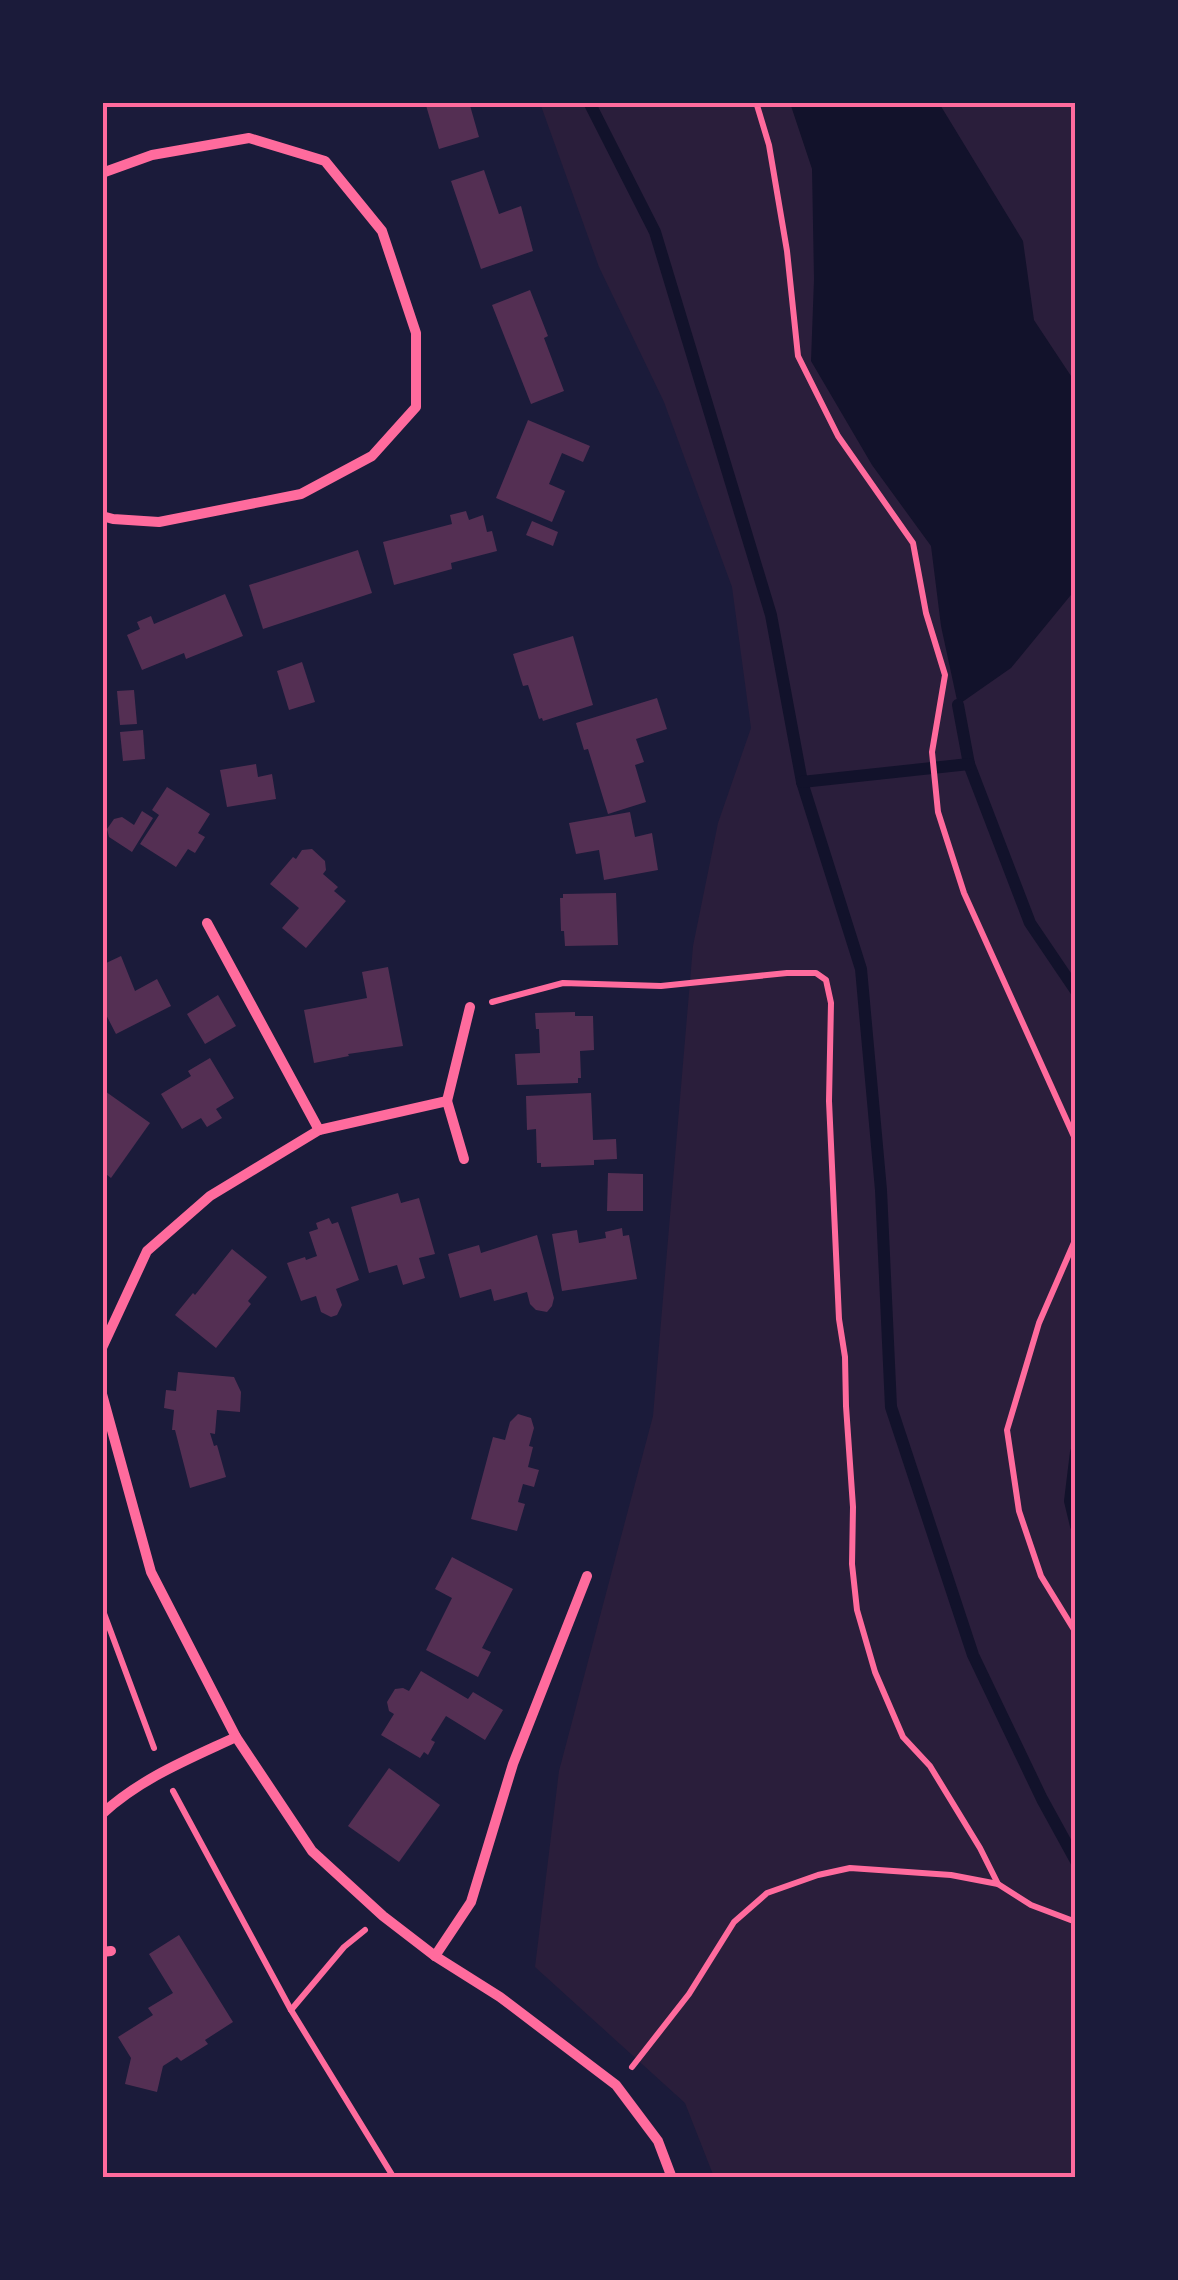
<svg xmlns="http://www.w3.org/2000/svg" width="1178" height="2280" viewBox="0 0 1178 2280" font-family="Karla,sans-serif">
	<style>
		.green { fill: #2a1e3b }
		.water { fill: #12122b }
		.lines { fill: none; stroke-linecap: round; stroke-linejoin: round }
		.stream { stroke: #12122b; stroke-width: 12 }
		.building { fill: #542f53 }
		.path { stroke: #ff6b9d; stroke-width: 6 }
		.minor { stroke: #ff6b9d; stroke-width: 10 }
		.neatline { fill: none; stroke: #ff6b9d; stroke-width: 4 }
	</style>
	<rect width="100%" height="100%" fill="#1b1b3a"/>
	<polygon class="green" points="540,103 1075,103 1075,2177 714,2177 685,2103 535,1967 559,1771 653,1416 693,946 718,823 751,728 732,587 664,402 599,267"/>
	<polygon class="water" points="790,103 939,103 1023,241 1034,320 1073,379 1075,380 1075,590 1011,668 958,705 941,626 931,546 872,465 811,361 814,279 812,169"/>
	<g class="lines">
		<g class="stream">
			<polyline points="589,102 655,232 771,615 802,782 861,969 881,1190 891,1407 973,1655 1042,1799 1076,1861"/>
			<polyline points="958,705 969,764 1030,923 1076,991"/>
			<polyline points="802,782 969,764"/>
			<polyline points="1076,1452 1070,1501 1076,1526"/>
		</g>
	</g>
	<g class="building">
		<polygon points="425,102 469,102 479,137 439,149"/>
		<polygon points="484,170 499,214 521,206 533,251 481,269 451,181"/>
		<polygon points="530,290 548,336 544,338 564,391 531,404 492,305"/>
		<polygon points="528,420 590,446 583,462 562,453 549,484 565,491 552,522 496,498"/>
		<polygon points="466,511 469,520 483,515 487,532 492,531 497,551 451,563 452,569 394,585 383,542 452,524 450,515"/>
		<polygon points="532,521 558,532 553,546 526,535"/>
		<polygon points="358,550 372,593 263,629 249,585"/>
		<polygon points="225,594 243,636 186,659 184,653 142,670 127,635 140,629 137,622 151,616 154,624"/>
		<polygon points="573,636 593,705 543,721 542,718 539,719 528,685 523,686 513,654"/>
		<polygon points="302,662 315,702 289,710 277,671"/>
		<polygon points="134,690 137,724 120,725 117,691"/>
		<polygon points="657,698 667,729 636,739 644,762 635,765 646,802 608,814 588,749 584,750 576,723"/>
		<polygon points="143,730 145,759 123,761 120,732"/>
		<polygon points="256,764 258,777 272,774 276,799 227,807 220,770"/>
		<polygon points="167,787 210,814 198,833 205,837 195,853 188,849 176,867 140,844 159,815 152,810"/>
		<polygon points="142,811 153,818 132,852 109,837 107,829 114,819 122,817 134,825"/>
		<polygon points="630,812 635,837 652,833 658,870 604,880 599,850 576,854 569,823"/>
		<polygon points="312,849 325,861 326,870 323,874 338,887 334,891 346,901 306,948 282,928 299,908 270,884 293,857 296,859 302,850"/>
		<polygon points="616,893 618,945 565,946 564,931 561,931 560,898 563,898 563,894"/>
		<polygon points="121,956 135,991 157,979 171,1006 116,1034 102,1007 102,965"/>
		<polygon points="388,967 403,1046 348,1054 349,1056 314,1063 304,1010 367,998 362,972"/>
		<polygon points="218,995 236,1026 205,1044 187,1014"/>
		<polygon points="575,1012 575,1016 593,1016 594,1050 580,1051 581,1078 578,1078 578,1083 517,1085 515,1054 540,1053 539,1029 536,1029 535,1013"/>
		<polygon points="210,1058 234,1098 216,1109 222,1118 207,1127 201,1118 182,1129 161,1094 191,1076 188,1071"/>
		<polygon points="102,1089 150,1123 111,1178 102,1171"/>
		<polygon points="591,1093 593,1140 616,1139 617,1159 594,1160 594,1165 541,1167 541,1163 537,1163 536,1129 527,1130 526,1096"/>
		<polygon points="608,1173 643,1174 643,1211 607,1211"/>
		<polygon points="398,1193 401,1203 419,1198 435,1254 419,1258 425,1278 403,1285 397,1265 369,1273 351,1207"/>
		<polygon points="329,1218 332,1224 338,1222 359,1280 336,1289 342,1305 337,1315 331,1317 321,1312 316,1296 301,1301 287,1263 305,1257 306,1260 317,1256 309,1232 318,1229 316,1223"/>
		<polygon points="622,1228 623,1236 629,1235 637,1279 562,1291 552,1234 577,1230 579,1243 606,1238 605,1232"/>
		<polygon points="537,1235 554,1298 552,1306 547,1312 536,1310 530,1304 527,1292 494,1301 491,1289 460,1298 448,1254 479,1245 481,1253"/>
		<polygon points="232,1249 267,1277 248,1301 251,1304 216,1348 175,1315 193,1293 195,1295"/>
		<polygon points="178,1372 234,1377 241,1392 240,1412 217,1410 215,1434 210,1433 214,1446 217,1445 226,1477 190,1488 175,1430 172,1430 174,1410 164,1408 166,1390 176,1391"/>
		<polygon points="518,1414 531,1418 534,1428 529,1446 533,1447 528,1467 539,1470 534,1487 523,1484 518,1502 525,1504 517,1531 471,1519 493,1437 505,1440 510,1422"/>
		<polygon points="452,1557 513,1589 482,1648 491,1652 478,1677 426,1650 452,1598 435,1589"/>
		<polygon points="421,1671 468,1699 473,1692 503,1710 485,1740 446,1716 431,1740 435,1742 428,1755 424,1752 420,1758 381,1735 394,1714 389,1711 387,1702 395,1689 403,1688 409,1691"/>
		<polygon points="389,1768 440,1805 399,1862 348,1826"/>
		<polygon points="179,1935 233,2022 205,2040 208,2044 181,2061 177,2057 163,2066 157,2092 125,2084 131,2058 118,2037 153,2015 148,2008 173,1993 149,1954"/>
	</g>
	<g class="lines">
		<g class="path">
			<polyline points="756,102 769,145 787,251 798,356 838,436 913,543 926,613 945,675 932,752 938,812 964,893 1076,1141"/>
			<polyline points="492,1002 563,983 661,986 787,973 816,973 826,980 831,1003 829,1101 839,1319 845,1357 846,1406 853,1507 852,1564 857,1610 875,1672 903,1737 930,1766 980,1848 998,1884"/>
			<polyline points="1076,1238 1039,1323 1007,1430 1019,1511 1041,1576 1076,1633"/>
			<polyline points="102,1608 154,1748"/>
			<polyline points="173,1791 291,2010 394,2178"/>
			<polyline points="291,2010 344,1947 365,1930"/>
			<polyline points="632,2067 689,1994 734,1922 767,1893 818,1875 850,1868 951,1875 998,1884 1031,1905 1076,1922"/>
		</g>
		<g class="minor">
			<polyline points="102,173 152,155 249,138 325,161 382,231 416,333 416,407 372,456 301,494 159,522 113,519 102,516"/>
			<polyline points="207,923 319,1130"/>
			<polyline points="447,1101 464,1159"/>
			<polyline points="102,1348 147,1251 210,1196 319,1130 447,1101 470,1007"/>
			<polyline points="102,1394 151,1572 236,1737 312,1851 383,1916 435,1956 500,1997 616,2085 658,2141 672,2178"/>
			<path d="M102 1814C141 1778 189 1759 236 1737"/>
			<polyline points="102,1952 111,1951"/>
			<polyline points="435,1956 471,1902 513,1764 587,1576"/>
			<polyline points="102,2176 103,2178"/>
		</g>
	</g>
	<rect width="1178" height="2280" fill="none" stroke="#1b1b3a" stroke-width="210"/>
	<rect x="105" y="105" width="968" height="2070" class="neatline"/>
</svg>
